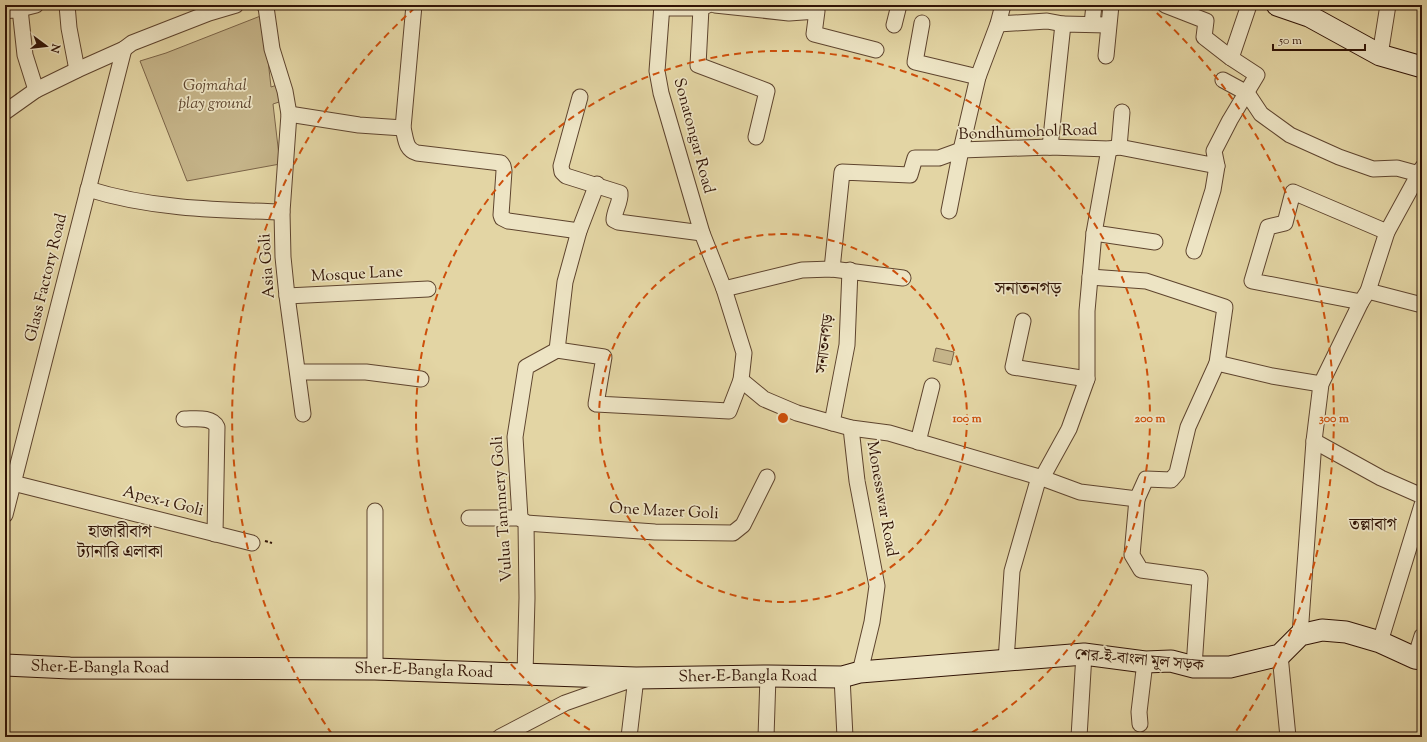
<svg xmlns="http://www.w3.org/2000/svg" width="1427" height="742" viewBox="0 0 1427 742" font-family="'Sorts Mill Goudy','Noto Serif Bengali',serif">
	<style>
		.green { fill: #c5b489; stroke: #7b6448 }
		.lines { fill: none; stroke-linecap: round; stroke-linejoin: round }
		.street-casing { stroke: #5e442e; stroke-width: 17 }
		.secondary-casing { stroke: #311406; stroke-width: 23 }
		.path { stroke: #311406; stroke-width: 2; stroke-dasharray: 3 2; stroke-linecap: butt }
		.street { stroke: #ede4c4; stroke-width: 15 }
		.secondary { stroke: #ede4c4; stroke-width: 21 }
		.ring { fill: none; stroke: #cd4f0b; stroke-width: 2; stroke-dasharray: 7 5 }
		.labels { text-anchor: middle; dominant-baseline: central; stroke-width: 3.5; stroke-linejoin: round; paint-order: stroke }
		.park-label { font-size: 16px; font-style: italic; fill: #5d442d; stroke: #ede4c4 }
		.street-label { font-size: 16px; fill: #311406; stroke: #ede4c4 }
		.neighbourhood-label { font-size: 17px; fill: #311406; stroke: #ede4c4 }
		.quarter-label { font-size: 18px; fill: #311406; stroke: #ede4c4 }
		.centre { fill: #cd4f0b; stroke: #ede4c4; stroke-width: 2 }
		.ring-label { font-size: 12px; text-anchor: middle; font-weight: bold; fill: #cd4f0b; stroke: #ede4c4; stroke-width: 3.5; stroke-linejoin: round; paint-order: stroke }
	</style>
	<rect width="100%" height="100%" fill="#e3d5a4"/>
	<filter id="stains"><feTurbulence type="fractalNoise" baseFrequency=".005" numOctaves="4"/><feColorMatrix values="0 0 0 0 .2 0 0 0 0 .09 0 0 0 0 .02 0 0 0 .5 -.17"/></filter>
	<radialGradient id="worn" r=".72"><stop offset=".6" stop-color="#630" stop-opacity="0"/><stop offset="1" stop-color="#630" stop-opacity=".3"/></radialGradient>
	<g class="green">
		<polygon points="263,15 271,87 277,85 282,101 273,104 280,164 187,181 140,61 166,53"/>
		<polygon points="936,348 954,352 951,365 933,361"/>
	</g>
	<g class="lines">
		<g class="street-casing">
			<g id="street">
				<polyline points="67,5 69,28 77,70"/>
				<polyline points="264,5 266,7 272,49 285,91 289,114 282,212 283,257 287,296 303,414"/>
				<path d="M414 5 403 128C406 139 405 149 417 153L501 163 503 166 504 171 501 215 502 218 508 221 579 231"/>
				<polyline points="662,5 657,71 661,93 702,233 724,289 744,353 741,380 764,399 797,413 851,428 889,433 1039,477"/>
				<polyline points="702,5 701,8 698,65 767,91 756,137"/>
				<polyline points="715,5 789,13 817,11 814,34 876,50"/>
				<polyline points="662,8 701,8 708,5"/>
				<polyline points="20,9 36,5"/>
				<polyline points="5,11 20,9 25,55 36,90"/>
				<polyline points="922,23 915,62 978,77"/>
				<polyline points="998,24 1047,21 1063,24"/>
				<polyline points="1092,24 1094,5"/>
				<polyline points="894,25 899,5"/>
				<polyline points="1380,55 1388,5"/>
				<polyline points="1106,56 1111,5"/>
				<polyline points="1231,58 1249,5"/>
				<polyline points="1223,80 1247,93 1261,114 1290,135 1339,157 1373,169 1397,168 1419,174"/>
				<path d="M580 97 561 166 562 172 566 176 620 193C621 202 614 211 614 220L618 222 702 233"/>
				<polyline points="5,112 36,90 77,70 124,49 132,43 209,13 236,5"/>
				<polyline points="289,114 359,125 403,128"/>
				<polyline points="1050,147 1063,24 1108,25"/>
				<polyline points="1119,147 1122,112"/>
				<path d="M88 189C151 209 217 210 282 212"/>
				<polyline points="949,211 961,150 978,77 998,24 1003,5"/>
				<polyline points="1094,233 1155,242"/>
				<polyline points="1194,251 1213,190 1217,166"/>
				<polyline points="832,269 842,172 910,175 915,158 939,158 961,150 1050,147 1109,149 1119,147 1217,166 1214,151 1230,120 1257,75 1231,58 1204,37 1206,21 1165,5"/>
				<polyline points="724,289 802,270 832,269 903,278"/>
				<polyline points="1368,291 1422,305"/>
				<polyline points="287,296 428,289"/>
				<polyline points="1361,302 1252,281 1268,227 1285,223 1293,192 1387,232"/>
				<polyline points="1023,321 1013,367 1087,379"/>
				<polyline points="557,350 604,357 596,404 729,411 741,380"/>
				<polyline points="557,350 565,282 579,231 597,184"/>
				<polyline points="1217,363 1272,376 1321,384"/>
				<polyline points="298,372 366,372 421,379"/>
				<path d="M184 419C195 419 212 416 217 427L215 534"/>
				<polyline points="832,423 847,345 850,270"/>
				<polyline points="851,428 857,481 877,586 872,622 860,672"/>
				<polyline points="1314,441 1381,478 1422,496"/>
				<polyline points="918,442 932,386"/>
				<polyline points="1042,478 1080,492 1137,499 1146,479 1171,480 1177,473 1188,427 1217,363 1225,307 1146,281 1090,277"/>
				<polyline points="5,481 252,543"/>
				<polyline points="1137,499 1132,555 1141,570 1200,578 1194,667"/>
				<polyline points="5,515 124,49"/>
				<polyline points="469,518 520,518"/>
				<polyline points="526,523 655,532 733,533 743,525 767,477"/>
				<polyline points="1300,635 1314,441 1321,384 1361,302 1368,291 1387,232 1422,168"/>
				<polyline points="1380,642 1422,505"/>
				<polyline points="1280,655 1288,737"/>
				<polyline points="1415,658 1422,636"/>
				<polyline points="1006,661 1012,571 1039,477 1042,478 1069,429 1087,379 1087,311 1094,233 1109,149"/>
				<polyline points="375,669 375,511"/>
				<polyline points="525,674 527,598 526,523 520,518 515,437 526,367 557,350"/>
				<polyline points="842,677 845,737"/>
				<polyline points="1140,724 1139,712 1145,662"/>
				<polyline points="500,737 565,703 636,678 629,737"/>
				<polyline points="766,737 768,676"/>
				<polyline points="1079,737 1084,654"/>
			</g>
		</g>
		<g class="secondary-casing">
			<g id="secondary">
				<polyline points="1277,5 1309,16 1380,55 1422,67"/>
				<path id="s1" d="M5 665 70 668 375 669 636 678 768 676 842 677 860 672 1084 654 1145 662 1171 661 1194 667H1230L1280 655 1300 635 1322 630 1346 632 1380 642 1415 658 1422 659"/>
			</g>
		</g>
		<polyline class="path" points="265,541 272,543"/>
		<use href="#street" class="street"/>
		<use href="#secondary" class="secondary"/>
	</g>
	<g class="ring">
		<circle cx="783" cy="418" r="184"/>
		<path d="M600 736A367 367 0 1 1 966 736"/>
		<path d="M332 734A551 551 0 0 1 418 5M1148 5A551 551 0 0 1 1234 734"/>
	</g>
	<g class="labels">
		<g class="park-label">
			<text x="215" y="86">Gojmahal<tspan x="215" dy="18">play ground</tspan></text>
		</g>
		<g class="street-label">
			<text transform="translate(1028 133) rotate(-2)">Bondhumohol Road</text>
			<text transform="translate(693 136) rotate(75)">Sonatongar Road</text>
			<text transform="translate(268 266) rotate(-94)">Asia Goli</text>
			<text transform="translate(357 275) rotate(-3)">Mosque Lane</text>
			<text transform="translate(47 278) rotate(-76)">Glass Factory Road</text>
			<text transform="translate(826 344) rotate(-83)">সনাতনগড়</text>
			<text transform="translate(881 499) rotate(80)">Monesswar Road</text>
			<text transform="translate(163 502) rotate(14)">Apex-1 Goli</text>
			<text transform="translate(503 509) rotate(-94)">Vulua Tannnery Goli</text>
			<text transform="translate(664 512) rotate(3)">One Mazer Goli</text>
			<text transform="translate(1139 661) rotate(5)">শের-ই-বাংলা মূল সড়ক</text>
			<text stroke="none"><textPath href="#s1" startOffset="95">Sher-E-Bangla Road</textPath></text>
			<text stroke="none"><textPath href="#s1" startOffset="419">Sher-E-Bangla Road</textPath></text>
			<text stroke="none"><textPath href="#s1" startOffset="743">Sher-E-Bangla Road</textPath></text>
		</g>
		<g class="neighbourhood-label">
			<text x="1373" y="526">তল্লাবাগ</text>
			<text x="120" y="533">হাজারীবাগ<tspan x="120" dy="20">ট্যানারি এলাকা</tspan></text>
		</g>
		<g class="quarter-label">
			<text x="1028" y="290">সনাতনগড়</text>
		</g>
	</g>
	<circle cx="783" cy="418" r="6" class="centre"/>
	<g class="ring-label">
		<text x="967" y="422">100 m</text>
		<text x="1150" y="422">200 m</text>
		<text x="1334" y="422">300 m</text>
	</g>
	<rect width="1427" height="742" fill="none" stroke="#e3d5a4" stroke-width="20"/>
	<rect x="6" y="6" width="1415" height="730" fill="none" stroke="#311406" stroke-width="2"/>
	<rect x="10" y="10" width="1407" height="722" fill="none" stroke="#311406"/>
	<g transform="translate(46 46) rotate(105)" stroke="#ede4c4" stroke-width="3" paint-order="stroke">
	<path d="M0-3L7 15L0 10L-7 15Z" fill="#311406"/>
	<text y="-6" font-size="11" font-weight="bold" text-anchor="middle" fill="#311406">N</text>
	</g>
	<path d="M1273 44v6h92v-6" fill="none" stroke="#311406" stroke-width="2"/>
	<text x="1279" y="44" font-size="12" fill="#311406" stroke="#ede4c4" stroke-width="3" paint-order="stroke">50 m</text>
	<rect width="100%" height="100%" filter="url(#stains)"/>
	<rect width="100%" height="100%" fill="url(#worn)"/>
</svg>
